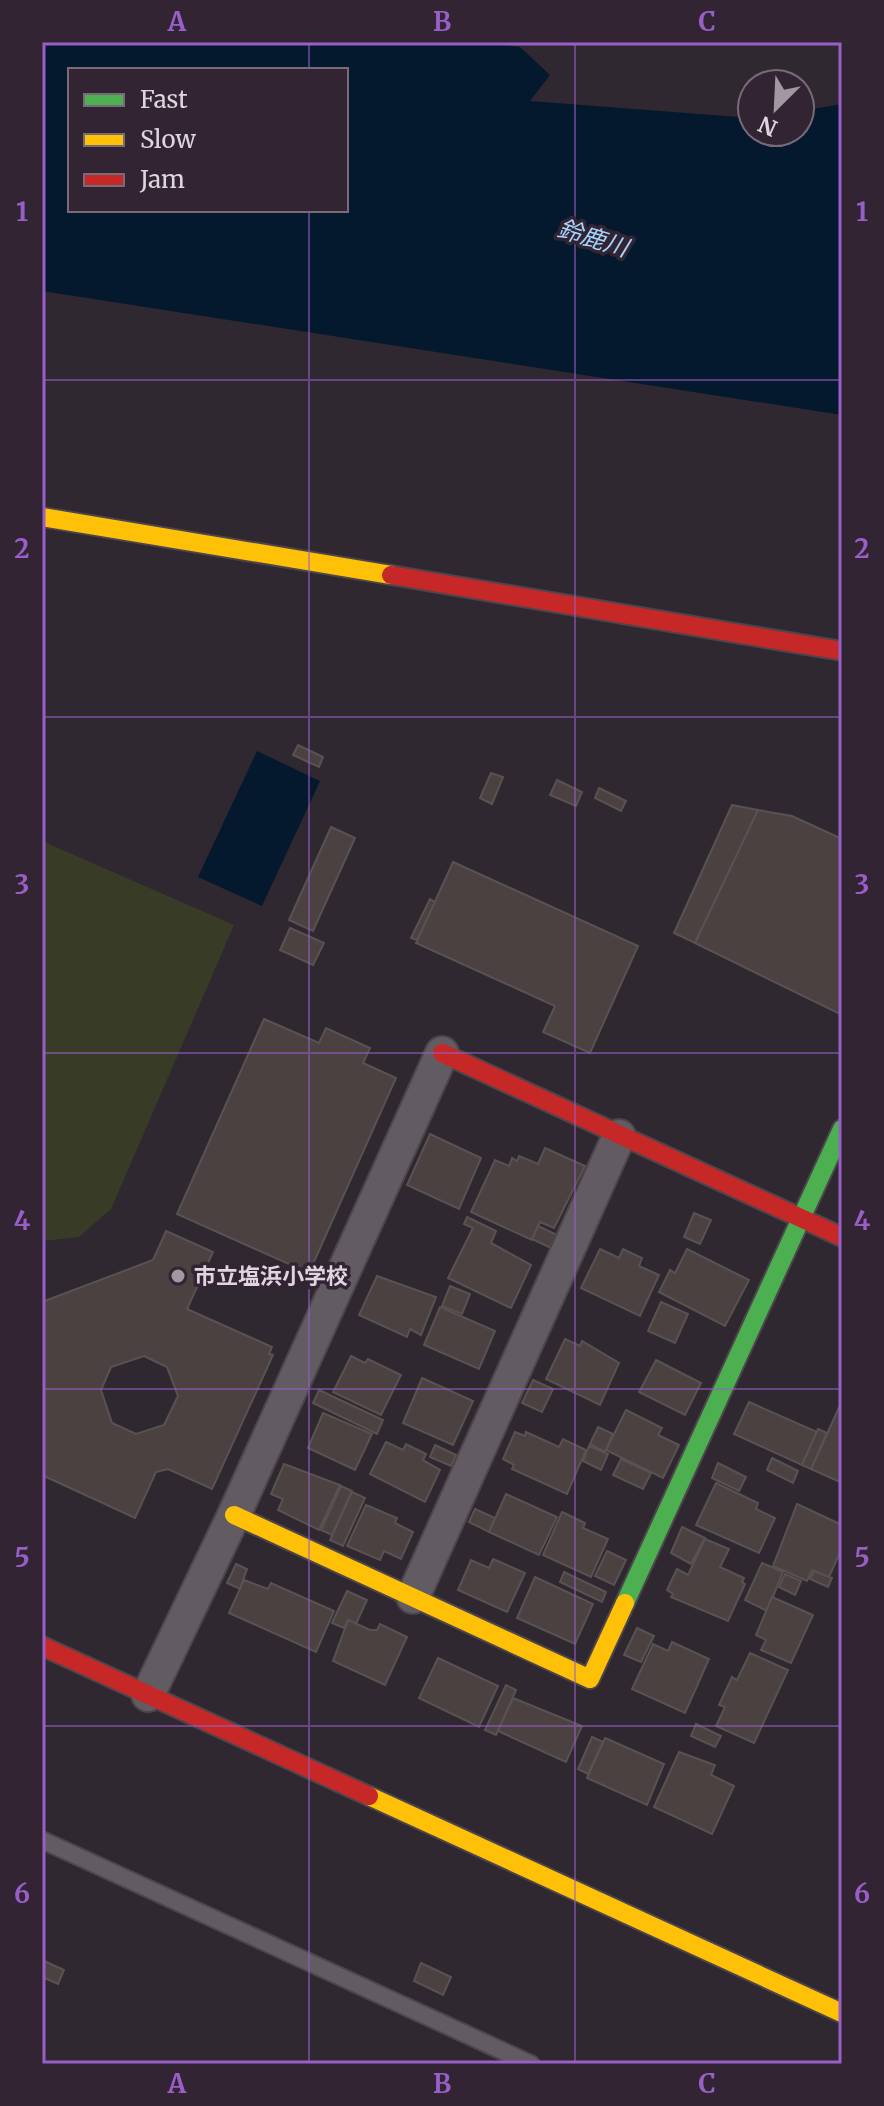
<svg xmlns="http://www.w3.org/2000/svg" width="884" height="2106" viewBox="0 0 884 2106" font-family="Merriweather,'Noto Sans JP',serif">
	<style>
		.green { fill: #383c26 }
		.water { fill: #04192d; fill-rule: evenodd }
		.building { fill: #4b4141; stroke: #595252; stroke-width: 2; fill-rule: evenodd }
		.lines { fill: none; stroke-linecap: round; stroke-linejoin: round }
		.lane-casing { stroke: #4c454c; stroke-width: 20 }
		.street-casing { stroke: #4c454c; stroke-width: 36 }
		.fast-casing { stroke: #4c454c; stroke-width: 22 }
		.slow-casing { stroke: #4c454c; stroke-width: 22 }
		.jam-casing { stroke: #4c454c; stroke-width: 22 }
		.lane { stroke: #625b62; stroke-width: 16 }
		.street { stroke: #625b62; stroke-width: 32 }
		.fast { stroke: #4caf50; stroke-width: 18 }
		.slow { stroke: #ffc107; stroke-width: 18 }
		.jam { stroke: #c62828; stroke-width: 18 }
		.grid { fill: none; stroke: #995fc9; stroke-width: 2; stroke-opacity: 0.55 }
		.poi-dot { fill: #a298a2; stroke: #332433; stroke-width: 3 }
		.labels { text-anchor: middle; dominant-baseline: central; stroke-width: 7; stroke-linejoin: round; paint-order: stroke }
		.poi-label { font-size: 22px; font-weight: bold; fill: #dfd5df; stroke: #332433; text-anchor: start }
		.water-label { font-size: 24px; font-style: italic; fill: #a5d4fd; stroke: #332433 }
		.neatline { fill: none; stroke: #995fc9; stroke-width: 3 }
		.grid-label { font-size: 26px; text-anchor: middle; font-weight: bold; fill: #995fc9 }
	</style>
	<rect width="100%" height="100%" fill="#302830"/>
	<polygon class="green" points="42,841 234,925 111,1209 79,1237 42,1241"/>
	<g class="water">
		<path d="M42 42H482L520 47 550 75 530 101 752 118V132H800V111L842 104V415L42 291ZM70 70H346V210H70Z"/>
		<polygon points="257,751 320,781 262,906 198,877"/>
	</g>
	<g class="building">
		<polygon points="298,745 323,757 319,767 293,755"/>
		<polygon points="491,773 503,777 492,804 480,798"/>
		<polygon points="557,780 582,792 576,806 550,795"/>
		<polygon points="599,788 626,801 621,811 595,798"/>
		<polygon points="732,805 758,810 695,943 674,933"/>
		<polygon points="758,810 792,816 842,839 842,1015 695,943"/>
		<polygon points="331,827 355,838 313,931 289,920"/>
		<polygon points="453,862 638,946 590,1053 543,1032 555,1006 416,943"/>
		<polygon points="430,899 435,902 417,940 411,938"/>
		<polygon points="290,928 324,943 313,965 280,950"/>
		<polygon points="264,1019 319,1043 326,1028 370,1048 363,1063 396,1078 309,1273 177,1214"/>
		<polygon points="430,1134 481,1158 459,1209 407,1185"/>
		<polygon points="545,1148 585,1166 554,1228 540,1222 532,1240 471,1212 495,1160 509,1166 512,1158 517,1161 519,1156 538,1164"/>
		<polygon points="694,1213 711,1220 700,1244 684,1237"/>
		<polygon points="467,1217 496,1231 491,1243 531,1265 511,1308 448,1278 473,1228 464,1224"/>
		<polygon points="538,1226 557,1235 551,1248 532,1239"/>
		<path d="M166 1231 213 1252 187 1309 272 1347 269 1354 273 1355 212 1489 168 1469 156 1472 135 1518 42 1475V1302L153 1260ZM144 1356 167 1367 178 1396 164 1425 136 1434 112 1423 101 1390 111 1367Z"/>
		<polygon points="600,1249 619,1258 623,1249 642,1258 639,1266 659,1275 640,1316 581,1288"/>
		<polygon points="687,1249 749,1280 725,1326 659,1292 670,1270 675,1273"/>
		<polygon points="377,1276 436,1297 421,1335 410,1329 407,1337 359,1315"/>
		<polygon points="450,1286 470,1294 462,1314 442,1306"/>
		<polygon points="661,1302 688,1314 675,1343 648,1331"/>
		<polygon points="440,1307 495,1331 479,1369 424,1345"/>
		<polygon points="565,1339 580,1346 582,1341 619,1363 600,1405 546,1379"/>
		<polygon points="351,1356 365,1363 368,1359 401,1375 381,1415 333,1392"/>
		<polygon points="656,1360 701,1383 685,1415 639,1392"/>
		<polygon points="422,1378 473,1401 453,1445 403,1423"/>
		<polygon points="533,1380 553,1389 542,1412 522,1403"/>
		<polygon points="319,1390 383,1420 377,1434 313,1403"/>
		<polygon points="842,1401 842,1483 811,1469"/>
		<polygon points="749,1402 817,1432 802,1465 734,1434"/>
		<polygon points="626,1410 662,1428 658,1435 679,1445 663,1478 606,1450"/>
		<polygon points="323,1413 372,1434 355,1470 308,1448"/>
		<polygon points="598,1427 613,1434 605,1452 590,1444"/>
		<polygon points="818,1429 827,1433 811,1469 802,1465"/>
		<polygon points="515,1432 525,1436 526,1432 559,1447 563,1439 586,1450 567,1494 512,1469 514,1465 503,1459"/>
		<polygon points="386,1442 403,1450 406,1444 426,1454 423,1460 440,1470 425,1502 370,1474"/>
		<polygon points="435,1445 456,1455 451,1466 430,1457"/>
		<polygon points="589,1446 608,1454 601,1470 583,1461"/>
		<polygon points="772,1458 798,1471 793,1483 767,1470"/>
		<polygon points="621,1459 651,1473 643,1489 613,1475"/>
		<polygon points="718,1463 746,1477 739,1491 712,1478"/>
		<polygon points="284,1464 340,1485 319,1530 278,1510 283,1499 271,1494"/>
		<polygon points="716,1483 758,1503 756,1509 775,1518 759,1553 696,1525"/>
		<polygon points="341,1486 352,1491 332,1535 321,1530"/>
		<polygon points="352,1492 365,1498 343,1546 330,1540"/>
		<polygon points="506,1494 557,1517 539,1555 489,1532"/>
		<polygon points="797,1504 842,1525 842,1548 829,1577 812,1570 807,1581 773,1566"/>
		<polygon points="366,1505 397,1518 395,1523 413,1532 401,1559 384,1551 380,1560 347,1546"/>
		<polygon points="475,1509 495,1518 489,1532 469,1522"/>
		<polygon points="562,1512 585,1523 583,1528 608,1539 591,1577 543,1555"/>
		<polygon points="682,1527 705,1538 691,1564 671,1553"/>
		<polygon points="705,1539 729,1549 720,1567 744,1578 742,1582 745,1584 728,1621 671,1597 673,1594 667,1590 677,1569 688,1575"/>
		<polygon points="607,1551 626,1560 614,1585 595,1576"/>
		<polygon points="493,1559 525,1573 507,1612 458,1590 471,1560 489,1568"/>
		<polygon points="762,1563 783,1572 767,1611 745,1600"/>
		<polygon points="236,1564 247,1569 240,1589 227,1583"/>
		<polygon points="814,1571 832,1578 828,1587 810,1579"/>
		<polygon points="564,1572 606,1592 602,1602 560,1582"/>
		<polygon points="785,1574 801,1581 795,1595 779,1587"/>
		<polygon points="535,1577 593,1604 575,1644 517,1618"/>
		<polygon points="244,1580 268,1589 271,1583 334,1611 316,1652 229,1613"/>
		<polygon points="347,1591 367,1600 356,1624 348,1620 344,1628 332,1623"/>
		<polygon points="772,1597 813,1615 791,1663 761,1650 766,1640 756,1635"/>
		<polygon points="348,1620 370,1630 377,1630 380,1624 407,1637 385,1685 333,1661"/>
		<polygon points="637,1628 654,1636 641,1662 624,1655"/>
		<polygon points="672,1642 709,1659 685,1713 632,1689 653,1644 668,1651"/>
		<polygon points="750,1653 788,1670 754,1743 716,1726 725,1707 719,1705 732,1677 737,1680"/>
		<polygon points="438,1658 498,1686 479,1727 419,1698"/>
		<polygon points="506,1685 516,1690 496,1735 485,1730"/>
		<polygon points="513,1698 582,1726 566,1762 498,1731"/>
		<polygon points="696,1724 721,1736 715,1747 691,1736"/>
		<polygon points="592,1737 603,1742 588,1774 578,1769"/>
		<polygon points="605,1738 664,1764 647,1805 587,1778"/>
		<polygon points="679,1752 715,1765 711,1775 734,1786 712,1834 654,1807"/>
		<polygon points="42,1960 64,1970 58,1984 42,1977"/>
		<polygon points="421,1963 451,1977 443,1995 414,1981"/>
	</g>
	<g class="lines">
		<g class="lane-casing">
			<polyline id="lane" points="42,1840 531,2064"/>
		</g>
		<g class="street-casing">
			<g id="street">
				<polyline points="413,1597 619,1136"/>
				<polyline points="148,1695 234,1515 442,1053"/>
			</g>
		</g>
		<g class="fast-casing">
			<polyline id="fast" points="625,1603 842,1129"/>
		</g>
		<g class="slow-casing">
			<g id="slow">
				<polyline points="42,517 391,575"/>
				<polyline points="234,1515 590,1679 625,1603"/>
				<polyline points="369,1796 842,2013"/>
			</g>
		</g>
		<g class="jam-casing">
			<g id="jam">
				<polyline points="391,575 842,651"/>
				<polyline points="442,1053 842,1237"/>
				<polyline points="42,1646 369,1796"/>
			</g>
		</g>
		<use href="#lane" class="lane"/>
		<use href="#street" class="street"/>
		<use href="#fast" class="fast"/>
		<use href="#slow" class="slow"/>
		<use href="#jam" class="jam"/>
	</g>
	<path class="grid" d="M309 42V70M575 42V2064M309 210V2064M42 380H842M42 717H842M42 1053H842M42 1389H842M42 1726H842"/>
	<circle class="poi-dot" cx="178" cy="1276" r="8"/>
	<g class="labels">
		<g class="poi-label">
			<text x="194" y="1276">市立塩浜小学校</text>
		</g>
		<g class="water-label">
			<text transform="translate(593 238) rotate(17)">鈴鹿川</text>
		</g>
	</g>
	<rect width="884" height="2106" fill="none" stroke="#332433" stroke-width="88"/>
	<rect x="68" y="68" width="280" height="144" fill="#332433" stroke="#786b78" stroke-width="2"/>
	<rect x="84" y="94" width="40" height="12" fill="#4caf50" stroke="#786b78" stroke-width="2"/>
	<text x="140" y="108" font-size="24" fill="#dfd5df">Fast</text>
	<rect x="84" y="134" width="40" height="12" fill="#ffc107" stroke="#786b78" stroke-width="2"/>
	<text x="140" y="148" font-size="24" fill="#dfd5df">Slow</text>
	<rect x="84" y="174" width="40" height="12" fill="#c62828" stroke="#786b78" stroke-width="2"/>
	<text x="140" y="188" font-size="24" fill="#dfd5df">Jam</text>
	<g transform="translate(776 108) rotate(204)"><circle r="38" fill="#332433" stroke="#786b78" stroke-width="2"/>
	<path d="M0-6L14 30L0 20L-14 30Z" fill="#a298a2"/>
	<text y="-12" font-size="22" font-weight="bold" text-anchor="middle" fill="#dfd5df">N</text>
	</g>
	<rect x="44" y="44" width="796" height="2018" class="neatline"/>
	<g class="grid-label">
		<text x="177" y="31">A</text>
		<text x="442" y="31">B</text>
		<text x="707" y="31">C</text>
		<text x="22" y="221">1</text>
		<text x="862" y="221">1</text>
		<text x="22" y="558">2</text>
		<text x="862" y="558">2</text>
		<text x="22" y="894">3</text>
		<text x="862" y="894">3</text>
		<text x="22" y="1230">4</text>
		<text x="862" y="1230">4</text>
		<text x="22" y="1567">5</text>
		<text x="862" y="1567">5</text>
		<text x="22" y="1903">6</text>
		<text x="862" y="1903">6</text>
		<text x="177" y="2093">A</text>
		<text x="442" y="2093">B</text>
		<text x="707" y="2093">C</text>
	</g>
</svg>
